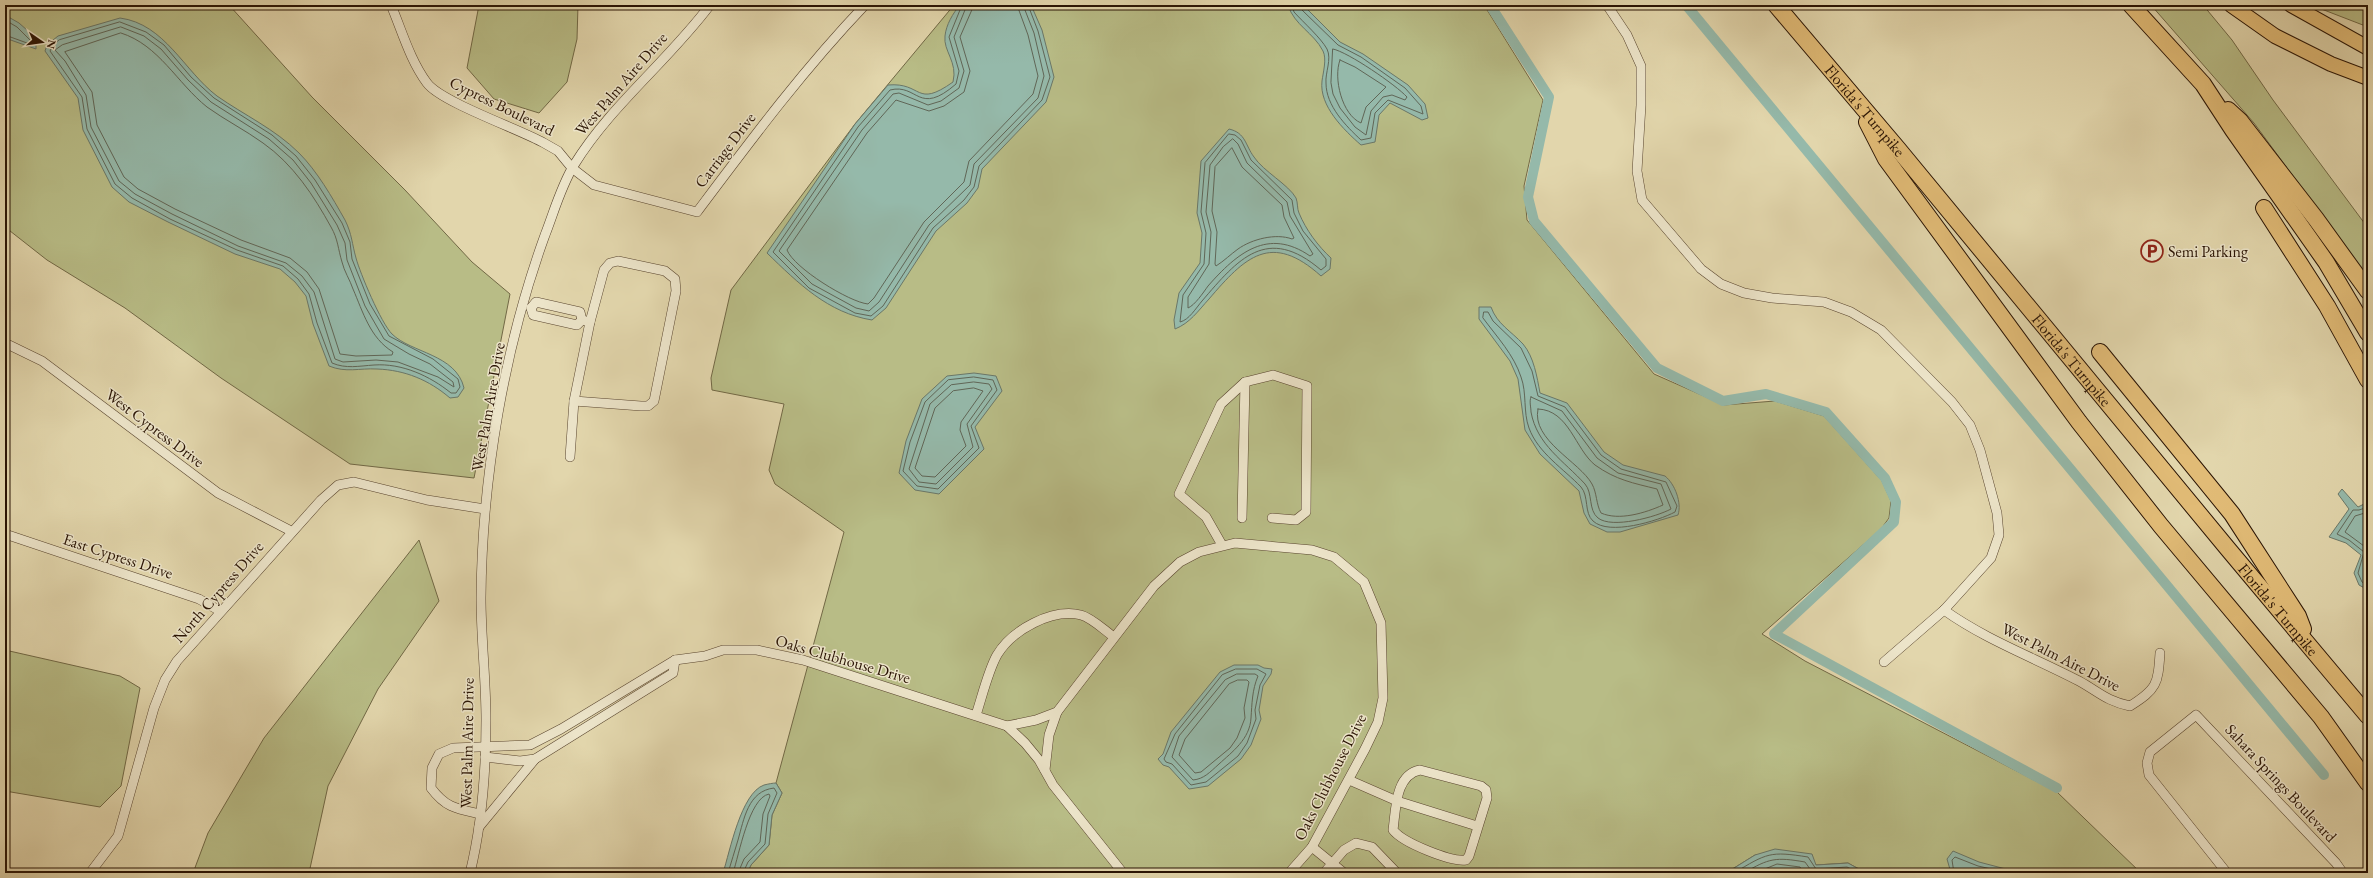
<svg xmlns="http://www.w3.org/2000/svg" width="2373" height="878" viewBox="0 0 2373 878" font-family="'EB Garamond',serif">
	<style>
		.green { fill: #b8bc86; stroke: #716845 }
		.water { fill: #95b9aa; stroke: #6a7768 }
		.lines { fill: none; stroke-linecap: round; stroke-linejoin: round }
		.shore { stroke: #606657; stroke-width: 1 }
		.canal { stroke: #95b9aa; stroke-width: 10 }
		.street-casing { stroke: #58442e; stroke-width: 10 }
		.primary-casing { stroke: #2a1404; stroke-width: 16 }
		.highway-casing { stroke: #2a1404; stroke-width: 18 }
		.street { stroke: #ece4c9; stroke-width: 9 }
		.primary { stroke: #e1bb76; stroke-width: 14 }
		.highway { stroke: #e1bb76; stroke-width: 16 }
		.labels { text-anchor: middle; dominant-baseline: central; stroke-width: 3; stroke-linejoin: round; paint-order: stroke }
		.street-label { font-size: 16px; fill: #2a1404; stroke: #ece4c9 }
		.poi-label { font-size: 16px; fill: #2a1404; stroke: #ece4c9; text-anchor: start }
	</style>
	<rect width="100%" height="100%" fill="#e2d6ac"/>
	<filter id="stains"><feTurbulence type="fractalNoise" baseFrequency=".005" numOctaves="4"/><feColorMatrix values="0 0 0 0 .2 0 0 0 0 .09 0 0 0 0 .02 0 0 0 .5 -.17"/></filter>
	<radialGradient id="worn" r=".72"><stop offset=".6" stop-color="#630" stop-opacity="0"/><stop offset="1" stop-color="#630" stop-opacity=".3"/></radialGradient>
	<g class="green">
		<polygon points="5,5 229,5 312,97 405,190 472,262 510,294 474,478 350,464 221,378 125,308 47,260 5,227"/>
		<polygon points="479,5 578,5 577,39 567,82 539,113 494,99 467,68"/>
		<polygon points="954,5 1484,5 1543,100 1524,186 1527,220 1654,374 1724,405 1775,401 1824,416 1882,481 1891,501 1889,518 1881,529 1762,634 1805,661 2057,792 2141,873 1866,873 1848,863 1816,865 1755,855 1726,873 747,873 751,865 769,845 772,815 782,793 776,783 844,532 775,484 769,470 784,404 712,390 711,378 731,290 855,124"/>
		<polygon points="2151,5 2203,5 2232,40 2273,100 2368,228 2368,278 2254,123"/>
		<polygon points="2310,5 2368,5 2368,27 2311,5"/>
		<polygon points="419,540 439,601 378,689 328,786 309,873 193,873 208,833 264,738"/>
		<polygon points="5,650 120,676 140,688 121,786 100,807 5,791"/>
	</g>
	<g class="water">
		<path d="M960 5H1031L1042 30 1054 77 1046 102 982 169 978 188 967 203 936 231 886 308 872 320C828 313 798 283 767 253L855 124 888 85C923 82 915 109 953 82 958 62 943 51 945 36 946 25 953 13 960 5Z"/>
		<path d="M1288 5H1303L1340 42 1363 54 1408 85 1425 104 1428 118 1422 120 1390 103 1379 115 1375 142 1361 145C1344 130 1319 106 1322 81 1323 73 1327 59 1323 51 1314 33 1294 25 1288 5Z"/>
		<polygon points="5,15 19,23 36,38 36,49 5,38"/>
		<path d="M120 18C165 24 184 71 217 96 244 115 275 129 299 153 317 171 332 197 345 220 352 234 352 244 356 258 360 273 381 323 392 334 411 353 456 354 464 388L458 397 450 398C429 380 405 370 377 369 359 368 346 373 329 366L313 324 306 296 295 282 280 269 235 254 168 222 129 202 112 187 83 130 78 98 45 51 47 45 58 36Z"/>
		<path d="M1229 129C1246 133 1245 145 1254 157 1263 171 1289 185 1296 198 1298 203 1297 209 1299 213 1306 230 1318 246 1331 258L1330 269 1321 276C1271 231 1245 257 1209 299 1198 311 1190 323 1175 329L1174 320 1179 293 1200 263 1202 233 1197 213 1201 161Z"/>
		<path d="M1479 307H1491C1497 324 1511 331 1523 344 1534 357 1537 377 1540 393L1567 403 1604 452 1623 465 1665 476C1675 484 1682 503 1678 515L1620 532H1607L1590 524 1584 513 1579 491 1540 454 1525 430 1518 379 1510 361 1479 319Z"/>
		<polygon points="974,373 996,376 1002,391 975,427 984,449 939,494 915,490 899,473 906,441 922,399 947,376"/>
		<polygon points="2342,489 2358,507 2368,502 2368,590 2359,585 2354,573 2361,555 2346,543 2329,537 2349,509 2338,494"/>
		<polygon points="1234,665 1258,665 1264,668 1272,669 1271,674 1263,686 1259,710 1261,719 1251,745 1241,759 1208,786 1189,789 1169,767 1163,765 1158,759 1163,754 1171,732 1220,672"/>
		<path d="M776 783 782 793 772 815 769 845 751 865 747 873H723C730 851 741 793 764 785 768 784 773 783 776 783Z"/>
		<polygon points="1775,849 1812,854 1816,865 1848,863 1866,873 1726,873 1755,855"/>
		<polygon points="1953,851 1979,862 2021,873 1951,873 1947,859"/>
	</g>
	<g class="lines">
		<g class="shore">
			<path d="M962 5 949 37 959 71 956 84C918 117 918 83 890 90L858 127 773 252 809 288 855 313 871 316 883 306 933 228 964 200 974 187 979 166 1042 100 1050 77 1038 31 1028 5"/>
			<polyline points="967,5 954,37 964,71 959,88 941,101 928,105 899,93 893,94 862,130 779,251 812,284 856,308 869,311 879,302 929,225 970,185 974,164 1038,98 1044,76 1034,33 1023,5"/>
			<path d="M974 5 960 37 970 71 964 92 944 106 929 111 896 100 867 133 787 250C794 268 849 302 868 304L874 298 924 222 964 182 969 161 1033 94 1038 76 1028 35 1017 5"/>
			<path d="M1292 5 1294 12C1303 22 1321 38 1327 49 1332 59 1325 73 1326 83 1326 106 1346 126 1361 140L1371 138 1375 113 1388 100 1423 114 1421 106 1405 88 1361 57 1338 45 1302 10 1300 5"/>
			<polyline points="5,20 17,27 32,42 27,43 5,35"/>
			<path d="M120 22 146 32 164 45 191 77 214 98 272 135 296 156 315 180 342 223 350 242 352 259 370 304 389 336 433 359 458 379 460 387 456 393H451C430 376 402 363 374 365 359 366 346 369 332 363L317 323 309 294 298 279 283 266 237 250 170 219 132 198 115 184 87 129 82 97 50 51 53 45 59 40Z"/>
			<polygon points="121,27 144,36 161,49 188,80 211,102 269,139 293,160 311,183 337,225 345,243 347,260 365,306 384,339 409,354 430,364 453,382 454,387 438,377 398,362 376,360 343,362 335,359 314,292 302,276 286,263 238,246 172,214 135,194 119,181 91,127 86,95 65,61 55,50 62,45"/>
			<path d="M121 33C159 45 177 83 207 107 225 120 245 130 263 143 293 164 314 196 331 227 338 239 338 249 342 262 344 271 350 280 353 289 363 312 370 338 393 352L392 355 356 356 340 354 319 289 307 272 290 258 241 240 175 209 138 189 124 177 97 125 92 92 65 52Z"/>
			<path d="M1333 49C1348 52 1396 85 1407 97L1405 100 1392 95 1383 97 1371 111 1366 135 1355 127 1340 108 1333 94 1331 83Z"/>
			<path d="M1340 60 1355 67 1386 87 1366 107 1361 123C1342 115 1333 78 1340 60Z"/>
			<path d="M1229 134 1235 135 1241 140 1251 160 1292 200 1294 213 1303 231 1326 259V266L1321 270C1267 224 1238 259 1202 301 1196 308 1189 320 1180 322L1183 295 1204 264 1206 233 1201 212 1205 163Z"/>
			<path d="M1233 139 1238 144 1247 163 1287 202 1290 216 1313 254 1310 256C1268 227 1237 253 1208 286 1203 293 1195 305 1188 308V297L1209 264 1211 232 1206 212 1210 165 1223 147Z"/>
			<path d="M1232 148 1242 167 1282 205 1284 217 1294 238 1292 239C1276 233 1252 239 1238 249 1231 254 1224 261 1216 266L1215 264 1217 232 1212 211 1215 167Z"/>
			<path d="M1484 312H1488L1493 321 1521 348 1532 371 1538 396 1565 407 1601 455 1621 469 1666 482 1677 506 1675 512C1658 521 1609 536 1593 521 1584 513 1589 496 1581 487 1564 469 1538 453 1529 428 1523 412 1527 393 1521 377 1514 355 1497 337 1483 318Z"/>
			<polygon points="974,377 993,380 997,390 971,426 979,448 938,489 917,486 903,471 910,442 925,402 948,380"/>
			<polygon points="974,382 989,384 992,389 967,424 973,447 936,484 919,482 909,469 930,404 951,385"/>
			<polygon points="974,388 983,391 961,422 960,430 966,446 935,477 922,476 915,468 935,408 953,391"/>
			<path d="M1531 397 1562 411 1597 458 1618 473 1661 484 1671 509C1656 517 1612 529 1598 518 1588 510 1593 493 1585 484 1564 461 1537 445 1531 412 1531 407 1529 401 1531 397Z"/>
			<path d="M1538 409C1569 410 1575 449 1595 465 1616 480 1633 483 1657 489L1663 505C1645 513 1619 521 1601 513 1596 504 1597 493 1592 484 1580 462 1531 440 1538 409Z"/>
			<polyline points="2368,507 2359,510 2353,510 2337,534 2349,540 2364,552 2358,573 2362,582 2368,586"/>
			<polyline points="2368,512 2355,516 2345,532 2368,549"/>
			<polygon points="1236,669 1257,669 1266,674 1260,685 1255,710 1256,719 1247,743 1238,756 1206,782 1191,785 1172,764 1166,762 1164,759 1175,734 1222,675"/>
			<path d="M1237 674H1255L1258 676C1252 690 1252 704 1251 718 1250 739 1232 752 1219 764 1210 772 1204 779 1193 780L1172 757 1179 736 1225 680Z"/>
			<polygon points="1238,680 1247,680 1249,682 1244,708 1245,718 1237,738 1230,748 1201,772 1195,773 1179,755 1185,739 1229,684"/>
			<path d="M728 873C731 862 735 851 738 840 744 819 748 791 774 788L777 793 768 814 765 844 748 862 743 873"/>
			<path d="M733 873C739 855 749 798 769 794L770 796 763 814 760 842 744 859 738 873"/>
			<path d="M1734 873C1767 853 1770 851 1808 857L1816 869 1847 867 1859 873"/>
			<path d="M1744 873C1769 858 1776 857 1805 862L1813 873"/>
			<polyline points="1755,873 1777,864 1800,867 1804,873"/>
			<polyline points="1954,873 1952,860 1955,857 1978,866 2009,873"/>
		</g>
		<g class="canal">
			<polyline points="1490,5 1549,97 1528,197 1534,221 1657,368 1723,401 1766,394 1826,412 1885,478 1896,502 1894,522 1774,634 2057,788"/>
			<polyline points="1686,5 2324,775"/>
		</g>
		<g class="street-casing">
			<g id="street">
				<path d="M391 5C402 31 410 60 427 83 441 102 519 129 544 143L558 151 572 168 594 185 697 212C751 140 803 70 865 5"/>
				<polyline points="1607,5 1627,35 1641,66 1641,105 1637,171 1642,200 1701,269 1721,284 1744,293 1772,298 1824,302 1851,312 1881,330 1952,402 1970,425 1980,450 1997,513 1999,535 1991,558 1944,610 1884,662"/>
				<polyline points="531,308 536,302 580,312 582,320"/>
				<polyline points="531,308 533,315 577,325 582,320"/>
				<polyline points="5,343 42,361 218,493 291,531"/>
				<polyline points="574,401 641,406 648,406 654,401 676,291 675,279 665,271 618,261 610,263 604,270 590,322"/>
				<polyline points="570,457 574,401 590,322 582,320"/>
				<polyline points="1242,518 1245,382"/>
				<polyline points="5,534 199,599 220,611"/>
				<polyline points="1222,545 1206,517 1179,494 1221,404 1245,382 1273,375 1307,386 1306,512 1296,520 1272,518"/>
				<path d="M1944 610C1986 640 2033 657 2079 681 2099 692 2106 701 2130 706 2157 689 2158 684 2160 653"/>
				<path d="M976 715C982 697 988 671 997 655 1012 630 1052 608 1081 615 1092 618 1104 630 1114 637"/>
				<polyline points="1007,726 1025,743 1039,760 1053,785 1123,873"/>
				<polyline points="485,757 520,761 535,759 673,673 675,660"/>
				<polyline points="1045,770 1049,735 1057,712"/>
				<path d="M1420 770 1481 786 1486 790 1487 798 1469 856 1466 860C1451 862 1403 843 1393 830 1396 809 1395 775 1420 770Z"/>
				<polyline points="1349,780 1397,801 1477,826"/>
				<path d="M480 814C457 809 446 808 431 788L432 768 439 754 453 748 530 745 561 729 675 660 705 656 723 650H757L803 660 1007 726 1036 720 1057 712 1154 586 1180 562 1199 552 1235 543 1312 550 1334 557 1364 582 1381 623 1383 698 1378 722 1365 749 1312 847 1289 873"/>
				<polyline points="479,827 535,759"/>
				<polyline points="1312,847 1344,873"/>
				<polyline points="90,873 118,836 154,708 165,680 177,661 321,500 338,485 354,482 427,500 485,509"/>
				<path d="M470 873C482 824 486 770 486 720 486 679 481 638 481 598 482 477 504 348 545 235 554 212 561 186 574 165 611 105 668 61 710 5"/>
				<polyline points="1324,873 1344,850 1356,843 1372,847 1397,873"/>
				<polyline points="2227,873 2149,775 2147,763 2150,752 2196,715 2336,863 2343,873"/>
			</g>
		</g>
		<g class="primary-casing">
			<g id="primary">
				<polyline points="2231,5 2275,36 2331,64 2368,78"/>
				<polyline points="2291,5 2368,48"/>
			</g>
		</g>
		<g class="highway-casing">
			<g id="highway">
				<path id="s1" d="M1776 5 1898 149 2228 549 2368 716"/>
				<polyline points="2131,5 2203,84 2233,130 2326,262 2368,333"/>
				<polyline points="2228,110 2240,121 2316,219 2368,291"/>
				<polyline points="1867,122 1886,159 2079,422 2161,526 2321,717 2368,783"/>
				<polyline points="2264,208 2327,306 2368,380"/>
				<polyline points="2100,352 2232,514 2298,616 2303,629"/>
			</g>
		</g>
		<use href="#street" class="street"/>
		<use href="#primary" class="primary"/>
		<use href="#highway" class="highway"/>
	</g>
	<defs>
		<g id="parking-ring" transform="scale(1.15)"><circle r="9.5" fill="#ece4c9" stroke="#8f2418" stroke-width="1.5"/><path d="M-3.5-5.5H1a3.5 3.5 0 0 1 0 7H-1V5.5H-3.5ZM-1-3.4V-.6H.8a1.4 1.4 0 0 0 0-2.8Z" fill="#8f2418"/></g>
	</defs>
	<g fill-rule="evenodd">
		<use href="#parking-ring" x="2152" y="251"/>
	</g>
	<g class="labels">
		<g class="street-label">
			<text transform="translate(621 84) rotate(-49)">West Palm Aire Drive</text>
			<text transform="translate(502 106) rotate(26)">Cypress Boulevard</text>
			<text stroke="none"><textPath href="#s1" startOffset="138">Florida's Turnpike</textPath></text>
			<text transform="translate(725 150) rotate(-53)">Carriage Drive</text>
			<text stroke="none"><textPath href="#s1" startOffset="462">Florida's Turnpike</textPath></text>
			<text transform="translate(488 407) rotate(-80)">West Palm Aire Drive</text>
			<text transform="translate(155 428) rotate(37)">West Cypress Drive</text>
			<text transform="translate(118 556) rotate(18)">East Cypress Drive</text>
			<text transform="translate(218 592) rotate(-49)">North Cypress Drive</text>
			<text stroke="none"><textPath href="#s1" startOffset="786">Florida's Turnpike</textPath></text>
			<text transform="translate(2061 657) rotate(27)">West Palm Aire Drive</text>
			<text transform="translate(843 659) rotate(16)">Oaks Clubhouse Drive</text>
			<text transform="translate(467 743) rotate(-89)">West Palm Aire Drive</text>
			<text transform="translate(1330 777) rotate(-63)">Oaks Clubhouse Drive</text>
			<text transform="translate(2281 783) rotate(47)">Sahara Springs Boulevard</text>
		</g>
		<g class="poi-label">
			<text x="2168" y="251">Semi Parking</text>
		</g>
	</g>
	<rect width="2373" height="878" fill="none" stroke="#e2d6ac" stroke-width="20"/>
	<rect x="6" y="6" width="2361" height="866" fill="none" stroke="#2a1404" stroke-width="2"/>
	<rect x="10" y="10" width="2353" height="858" fill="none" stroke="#2a1404"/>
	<g transform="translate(42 42) rotate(103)" stroke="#ece4c9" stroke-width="3" paint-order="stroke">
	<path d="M0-3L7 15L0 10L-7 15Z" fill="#2a1404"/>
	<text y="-6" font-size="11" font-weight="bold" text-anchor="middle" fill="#2a1404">N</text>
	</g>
	<rect width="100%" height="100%" filter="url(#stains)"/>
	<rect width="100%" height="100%" fill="url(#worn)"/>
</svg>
